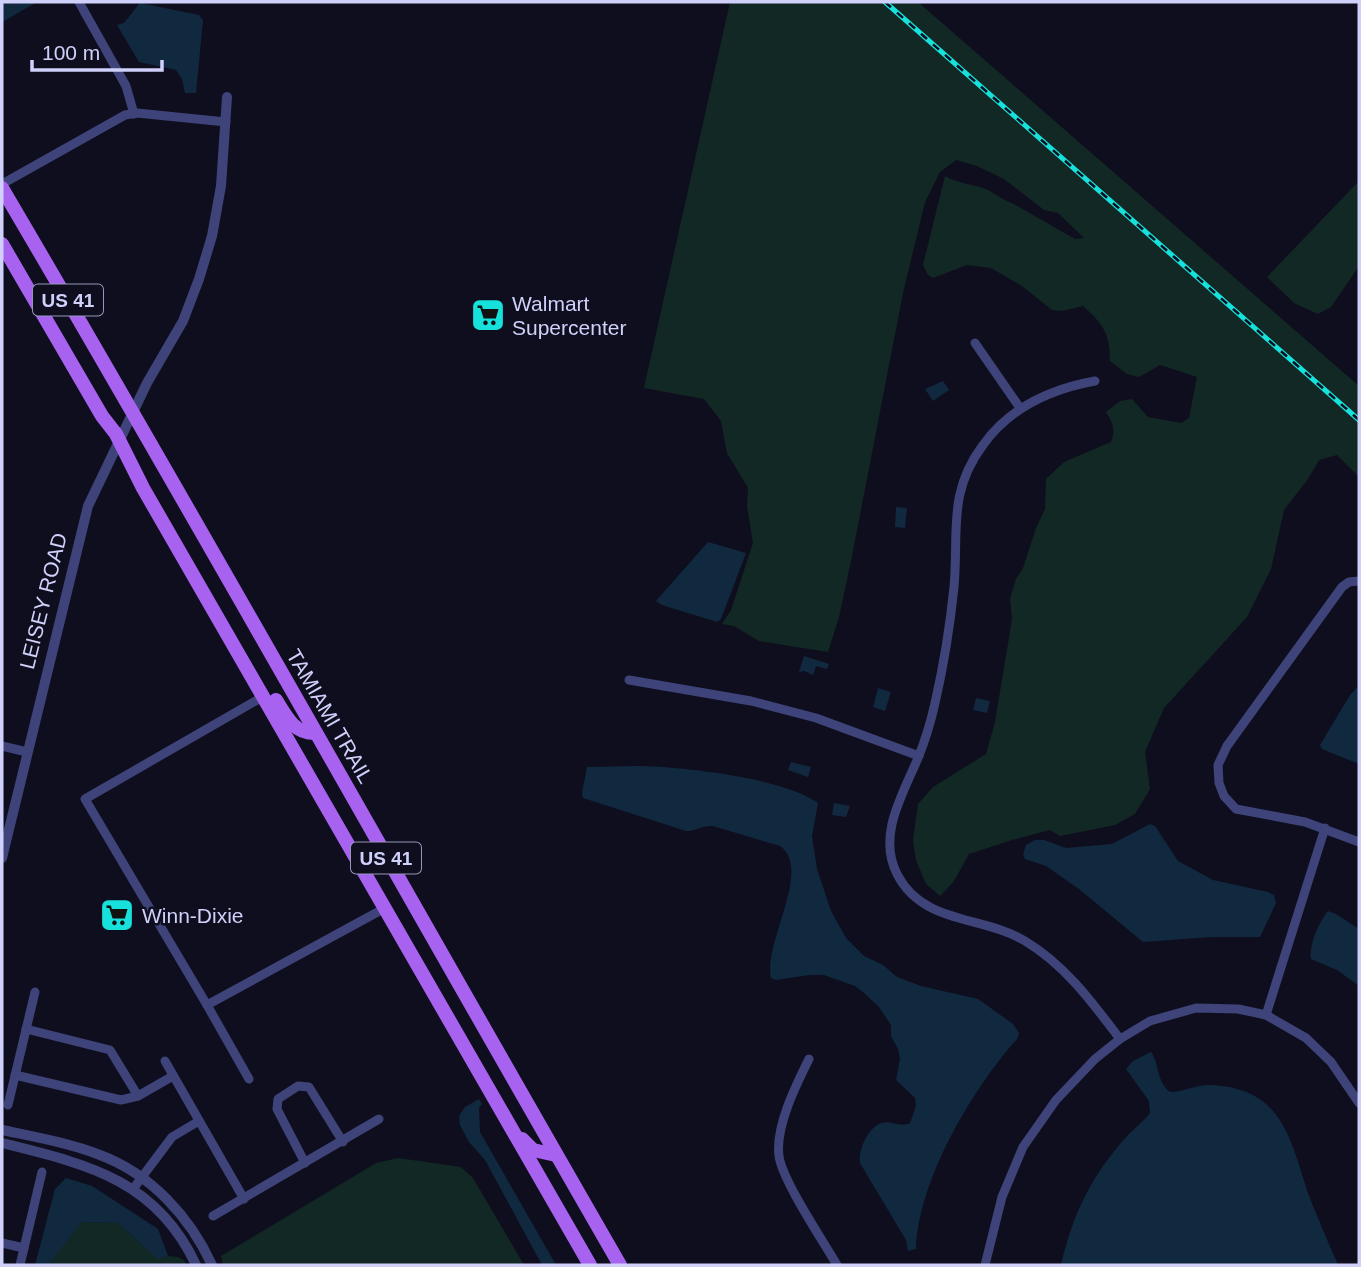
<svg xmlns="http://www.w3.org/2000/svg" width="1361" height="1267" viewBox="0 0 1361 1267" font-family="Arial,sans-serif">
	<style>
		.green { fill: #122824 }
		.water { fill: #11293f }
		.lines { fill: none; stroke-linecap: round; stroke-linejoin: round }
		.minor { stroke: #3e4379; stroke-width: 9 }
		.tertiary { stroke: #3e4379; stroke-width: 10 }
		.primary { stroke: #a862f0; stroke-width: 14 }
		.rail-casing { stroke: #16e1db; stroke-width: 5 }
		.rail { stroke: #0f0e1e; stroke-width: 2.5; stroke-dasharray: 8; stroke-linecap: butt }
		.labels { text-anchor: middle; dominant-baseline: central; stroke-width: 5; stroke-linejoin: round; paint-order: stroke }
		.shield { fill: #0f0e1e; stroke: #9696b9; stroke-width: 2 }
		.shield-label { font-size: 19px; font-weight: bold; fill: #d0d1fb }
		.poi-label { font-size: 21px; fill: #d0d1fb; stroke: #0f0e1e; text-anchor: start }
		.street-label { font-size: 21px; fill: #d0d1fb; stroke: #0f0e1e }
	</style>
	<rect width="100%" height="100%" fill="#0f0e1e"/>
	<g class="green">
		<path d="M730 2H918L1359 386V477L1337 455 1319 460 1308 479 1284 510 1271 569 1247 617 1164 708 1145 752 1150 789 1135 814 1115 825 1060 836 1050 830 1012 840 969 854 954 881 940 896 926 884 916 860 913 840 918 804 933 787 986 754 995 722 1008 644 1012 618 1010 599 1016 579 1023 568 1036 528 1045 509 1046 479 1064 462 1111 442C1116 430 1113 423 1106 412L1120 401 1132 399 1148 417 1181 423 1189 418 1197 377 1160 365 1139 377 1127 374 1110 361C1110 333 1103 324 1083 306L1062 311 1052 310 1022 286 991 268 967 265 933 278 928 275 923 265 945 176C959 184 972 184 986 189 995 193 1002 200 1012 203L1075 239 1084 238 1058 213 1044 210 1004 179 977 166 956 160 940 172 925 202 903 293 852 556 839 617 828 652 759 641 734 626 722 624 731 610 753 543 747 506 748 488 727 453 721 421 704 399 644 388Z"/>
		<polygon points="1359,181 1359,266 1331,307 1318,314 1294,303 1267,277"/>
		<polygon points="398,1158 461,1167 473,1178 524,1265 223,1265 221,1256 376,1163"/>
		<polygon points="81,1222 118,1223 156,1258 168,1256 178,1257 185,1261 186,1265 48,1265"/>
	</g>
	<g class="water">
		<polygon points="2,2 37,2 2,22"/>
		<polygon points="140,3 199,15 203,20 196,93 185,93 182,79 176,70 139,62 117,25 124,23"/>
		<polygon points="943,381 949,390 933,401 925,389"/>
		<polygon points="896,507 907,508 905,528 895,527"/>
		<polygon points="708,542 746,553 721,619 717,622 662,605 656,601"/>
		<polygon points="804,656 829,664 827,669 816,666 813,675 804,671 799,672"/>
		<polygon points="1359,686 1359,764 1322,749 1320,745 1350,695"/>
		<polygon points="878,688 891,692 885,711 873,707"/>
		<polygon points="976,698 990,701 987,713 973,710"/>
		<polygon points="791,762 811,767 808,777 788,770"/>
		<path d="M640 766C684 767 783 778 818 803L812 836 817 869 831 911 846 938 864 956 883 965 897 977 921 986 978 999 1013 1024 1019 1033 1017 1039C972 1089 918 1181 916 1249L908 1251 906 1240 860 1163C858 1150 868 1128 881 1123 891 1120 900 1128 910 1123L916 1106 915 1098 896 1080 900 1059 898 1049 891 1036V1025L879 1007 864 993 855 986 824 975H809L776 980 771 978C763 943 813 869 780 846L713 826C703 825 696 831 686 831L583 798 582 793 587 767Z"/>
		<polygon points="834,803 850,806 846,817 832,815"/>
		<polygon points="1150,824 1155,826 1178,861 1213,880 1268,892 1274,895 1276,903 1260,937 1211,937 1143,942 1079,889 1046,866 1025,859 1023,855 1026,845 1035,840 1044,840 1066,848 1112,844"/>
		<path d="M1328 911 1336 914 1359 929V986L1337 970 1311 959C1309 943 1319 923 1328 911Z"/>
		<path d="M1151 1052C1160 1065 1156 1081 1170 1092 1184 1092 1198 1084 1212 1085 1284 1089 1290 1140 1309 1196 1318 1219 1328 1242 1338 1265H1061C1073 1214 1091 1176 1127 1136 1135 1128 1143 1122 1150 1113L1149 1101 1126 1069 1133 1061Z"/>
		<polygon points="479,1099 482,1104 479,1108 480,1132 556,1265 542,1265 485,1160 469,1142 460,1125 459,1116 465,1107"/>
		<polygon points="66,1178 92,1186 158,1229 168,1256 157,1259 118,1223 82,1222 48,1265 35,1265 55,1189"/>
	</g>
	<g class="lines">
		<g class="minor">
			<polyline points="79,2 126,86 134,114"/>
			<polyline points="2,184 125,115 137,113 226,122"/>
			<polyline points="975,343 1020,408"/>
			<path d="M1095 381C1051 389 1010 407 983 445 947 493 959 533 954 587 950 626 944 664 935 703 931 721 925 741 918 758 903 794 877 835 897 874 923 925 982 915 1025 941 1065 965 1092 1002 1120 1039"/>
			<polyline points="1359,581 1349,582 1342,587 1227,746 1218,765 1219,783 1224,796 1236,809 1305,822 1359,842"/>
			<polyline points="629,680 751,701 816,718 919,756"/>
			<polyline points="264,696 85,799 207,1005 385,908"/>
			<polyline points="2,746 27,752"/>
			<polyline points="207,1005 249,1079"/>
			<polyline points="1266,1015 1325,828"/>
			<polyline points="26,1029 110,1050 138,1096"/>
			<path d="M809 1059C796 1085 775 1127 779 1156 782 1180 823 1241 837 1265"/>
			<polyline points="165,1061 244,1199"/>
			<polyline points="15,1075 121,1100 138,1096 173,1076"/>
			<polyline points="8,1105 35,992"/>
			<polyline points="305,1163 277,1109 278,1099 298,1086 309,1087 343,1142"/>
			<polyline points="133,1189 172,1137 199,1121"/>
			<polyline points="213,1216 379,1119"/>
			<polyline points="2,1243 24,1248"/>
			<polyline points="20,1265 42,1172"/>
			<polyline points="985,1265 1002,1197 1023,1147 1056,1100 1095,1059 1120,1039 1150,1021 1196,1008 1238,1009 1266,1015 1306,1038 1331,1062 1359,1103"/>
		</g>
		<g class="tertiary">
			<polyline points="2,858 88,506 147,383 183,321 199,279 212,236 221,186 227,97"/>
			<path d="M2 1130C35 1137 69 1143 100 1155 151 1174 190 1217 212 1265"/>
			<path d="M2 1143C86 1164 156 1179 196 1265"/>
		</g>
		<g class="primary">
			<path d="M2 188C212 545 413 906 620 1265"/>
			<polyline points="2,244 102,416 116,434 143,488 590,1265"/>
			<path d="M276 700C286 716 294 734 315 733"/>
			<polyline points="522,1139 533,1150 556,1155"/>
		</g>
		<g class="rail-casing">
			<polyline id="rail" points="885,2 1359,420"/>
		</g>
		<use href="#rail" class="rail"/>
	</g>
	<defs>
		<g id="supermarket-square" transform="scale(1.75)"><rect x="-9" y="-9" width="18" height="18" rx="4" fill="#16e1db" stroke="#0f0e1e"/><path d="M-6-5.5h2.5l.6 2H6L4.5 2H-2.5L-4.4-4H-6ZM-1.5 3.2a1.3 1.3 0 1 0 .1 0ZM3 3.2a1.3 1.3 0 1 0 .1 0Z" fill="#111"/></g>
	</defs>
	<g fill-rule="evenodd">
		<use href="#supermarket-square" x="488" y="315"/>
		<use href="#supermarket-square" x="117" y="915"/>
	</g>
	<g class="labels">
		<g class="shield">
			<rect x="33" y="284.5" width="70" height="31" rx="5"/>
			<rect x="351" y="842.5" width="70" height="31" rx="5"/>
		</g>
		<g class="shield-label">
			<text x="68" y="300">US 41</text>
			<text x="386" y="858">US 41</text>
		</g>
		<g class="poi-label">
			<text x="512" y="303">Walmart<tspan x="512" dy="24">Supercenter</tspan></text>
			<text x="142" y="915">Winn-Dixie</text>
		</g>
		<g class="street-label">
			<text transform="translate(43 601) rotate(-76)">LEISEY ROAD</text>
			<text transform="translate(330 716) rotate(60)">TAMIAMI TRAIL</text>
		</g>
	</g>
	<rect width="1361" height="1267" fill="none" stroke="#d0d1fb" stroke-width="7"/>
	<path d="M32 60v10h130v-10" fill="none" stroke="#d0d1fb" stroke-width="3.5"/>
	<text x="42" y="60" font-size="21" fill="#d0d1fb" stroke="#0f0e1e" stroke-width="5" paint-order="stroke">100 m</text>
</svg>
